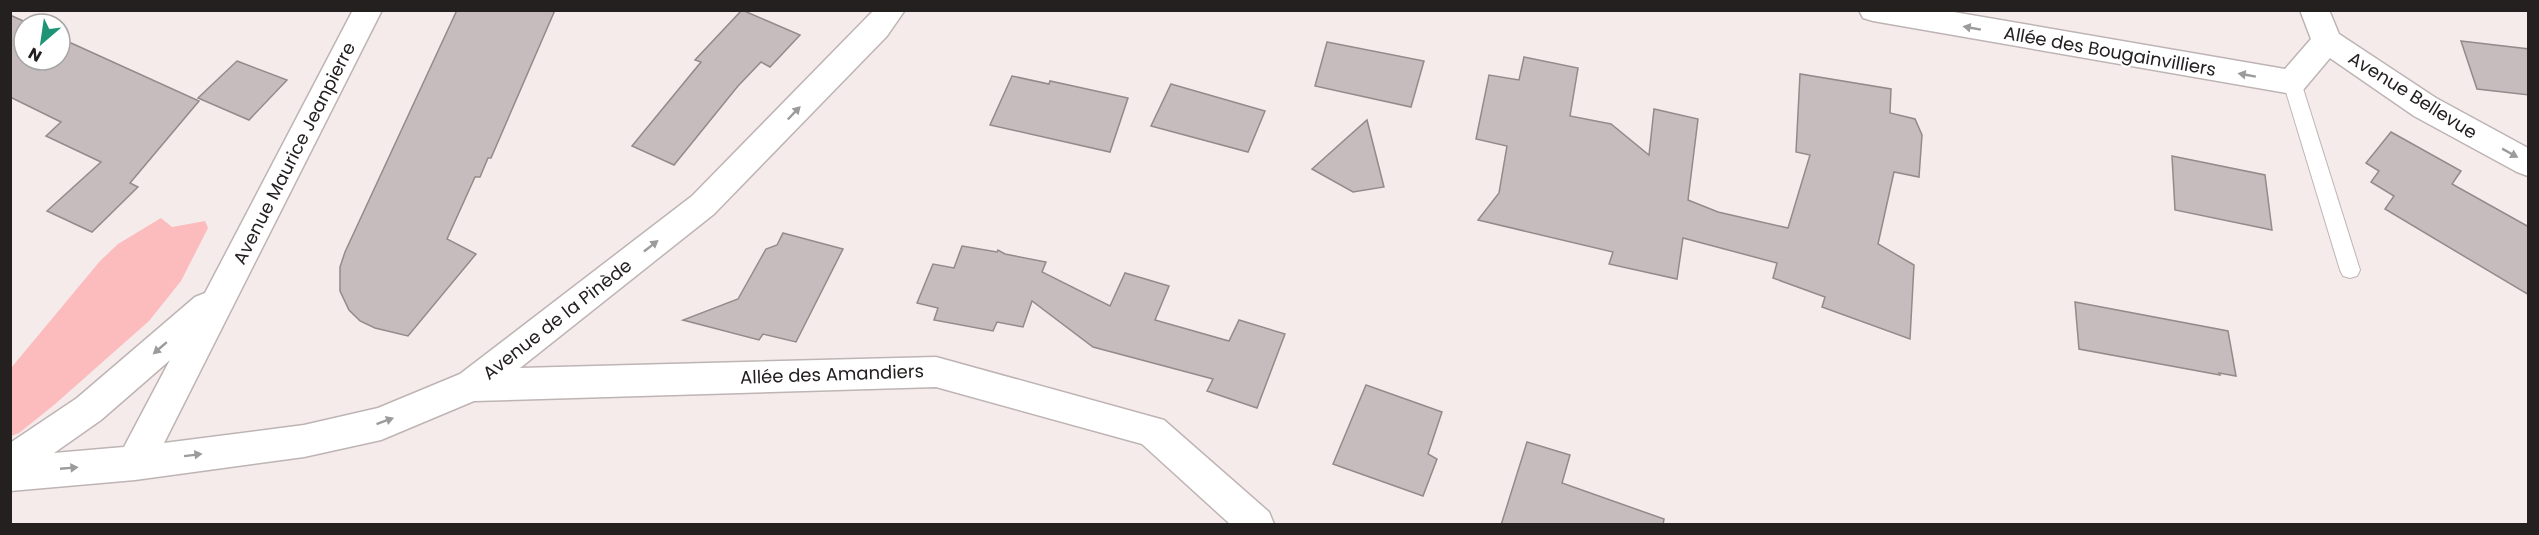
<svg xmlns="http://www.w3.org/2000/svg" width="2539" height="535" viewBox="0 0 2539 535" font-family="Poppins,sans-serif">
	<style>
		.green { fill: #fcbcbd }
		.building { fill: #c7bcbd; stroke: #948a8a; stroke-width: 1.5 }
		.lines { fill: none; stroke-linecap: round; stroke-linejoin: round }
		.lane-casing { stroke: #beb4b4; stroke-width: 2 }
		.street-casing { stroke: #beb4b4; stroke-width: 3 }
		.lane { fill: #fff; fill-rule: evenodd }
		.street { fill: #fff; fill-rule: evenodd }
		.oneway { fill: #9c9b9b }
		.labels { text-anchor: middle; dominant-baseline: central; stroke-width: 4.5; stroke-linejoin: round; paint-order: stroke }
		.street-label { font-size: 18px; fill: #242020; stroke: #fff }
	</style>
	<rect width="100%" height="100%" fill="#f6ebeb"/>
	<polygon class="green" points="161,218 172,227 205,221 208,228 181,281 149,321 54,405 19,433 11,436 11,368 100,261 118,244"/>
	<g class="building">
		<polygon points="457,10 555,10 491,158 488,158 480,177 475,177 447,239 476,254 408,336 375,328 360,321 349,310 340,291 340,267 345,252"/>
		<polygon points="742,10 800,35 770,67 761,62 738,86 674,165 632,146 701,62 695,60"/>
		<polygon points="10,15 30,24 24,24 24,60 60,60 60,38 199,101 130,183 138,187 92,232 47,211 101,162 46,136 61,122 10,97"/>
		<polygon points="2461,41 2529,49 2529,95 2477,89"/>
		<polygon points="1327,42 1424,61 1411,107 1315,86"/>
		<polygon points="1524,57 1578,68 1570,116 1611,124 1649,155 1654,109 1698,119 1688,200 1718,212 1788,228 1810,155 1796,152 1800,74 1891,89 1890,113 1915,119 1922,135 1919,177 1894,172 1878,244 1914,265 1910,339 1822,307 1825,297 1773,278 1777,263 1683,238 1677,279 1609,264 1613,252 1478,220 1499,193 1507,146 1476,139 1489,75 1519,80"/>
		<polygon points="237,61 287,80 249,120 198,98"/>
		<polygon points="1012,76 1049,84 1050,81 1128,98 1110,152 990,125"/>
		<polygon points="1171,84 1265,111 1248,152 1151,126"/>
		<polygon points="1367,120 1384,187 1353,192 1312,169"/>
		<polygon points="2391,132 2461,171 2452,184 2529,227 2529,295 2385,209 2394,196 2371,182 2379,171 2366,163"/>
		<polygon points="2172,156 2265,175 2272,230 2175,210"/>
		<polygon points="783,233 843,249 796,342 763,334 759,340 683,320 738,299 766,249 777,245"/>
		<polygon points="962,246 997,252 998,250 1005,254 1046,262 1042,272 1110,306 1125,273 1169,286 1155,320 1229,341 1239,320 1285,334 1257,408 1207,391 1213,379 1093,347 1032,301 1023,327 997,322 993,331 934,320 938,308 917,303 933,264 954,268"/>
		<polygon points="2075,302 2228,331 2236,376 2219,373 2220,375 2079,349"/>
		<polygon points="1366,385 1442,412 1428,454 1437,459 1423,496 1333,464"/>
		<polygon points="1527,442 1570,455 1562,483 1664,519 1663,525 1501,525"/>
	</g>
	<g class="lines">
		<g class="lane-casing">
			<polygon id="lane" points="2292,75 2298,77 2301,82 2360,270 2357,276 2350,278 2343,276 2340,270 2283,82 2286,77"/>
		</g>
		<g class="street-casing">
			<g id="street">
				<path d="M353 10H382L164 443 304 425 378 408 460 374 692 196 874 10H905L887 36 714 214 520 368 936 357 1164 420 1269 512 1274 524H1230L1142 444 936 387 474 401 381 440 304 457 135 480 10 491V443L77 398 195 297 205 293ZM170 360 124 447 54 453 101 420Z"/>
				<polygon points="1859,10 1942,10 2285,69 2311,39 2300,10 2329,10 2339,34 2436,98 2528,148 2528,176 2517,172 2414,116 2330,58 2303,90 2292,94 1873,21 1863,18"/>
			</g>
		</g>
		<use href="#lane" class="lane"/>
		<use href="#street" class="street"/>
	</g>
	<defs><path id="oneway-solid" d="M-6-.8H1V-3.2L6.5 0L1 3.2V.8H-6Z" transform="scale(1.5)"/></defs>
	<g class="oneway">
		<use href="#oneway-solid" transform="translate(1972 28) rotate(-170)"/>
		<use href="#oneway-solid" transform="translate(2247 75) rotate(-170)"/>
		<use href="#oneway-solid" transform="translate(794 113) rotate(-46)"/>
		<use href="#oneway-solid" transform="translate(2510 153) rotate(29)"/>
		<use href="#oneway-solid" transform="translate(651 246) rotate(-38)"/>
		<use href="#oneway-solid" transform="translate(160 348) rotate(139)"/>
		<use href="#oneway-solid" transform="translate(385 421) rotate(-20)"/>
		<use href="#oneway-solid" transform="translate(193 455) rotate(-7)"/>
		<use href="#oneway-solid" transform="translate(69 468) rotate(-5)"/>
	</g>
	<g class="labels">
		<g class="street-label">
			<text transform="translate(2110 51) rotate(10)">Allée des Bougainvilliers</text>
			<text transform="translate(2413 95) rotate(32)">Avenue Bellevue</text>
			<text transform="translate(294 153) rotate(-63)">Avenue Maurice Jeanpierre</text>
			<text transform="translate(557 319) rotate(-38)">Avenue de la Pinède</text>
			<text transform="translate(832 374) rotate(-2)">Allée des Amandiers</text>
		</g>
	</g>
	<rect width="2539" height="535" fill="none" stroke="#242020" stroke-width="24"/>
	<g transform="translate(42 42) rotate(209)"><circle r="28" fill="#ffffff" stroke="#a7a6a6" stroke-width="1.5"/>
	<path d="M0-4.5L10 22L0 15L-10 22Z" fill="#1e9376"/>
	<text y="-9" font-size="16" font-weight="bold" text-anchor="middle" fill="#242020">N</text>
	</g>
</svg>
